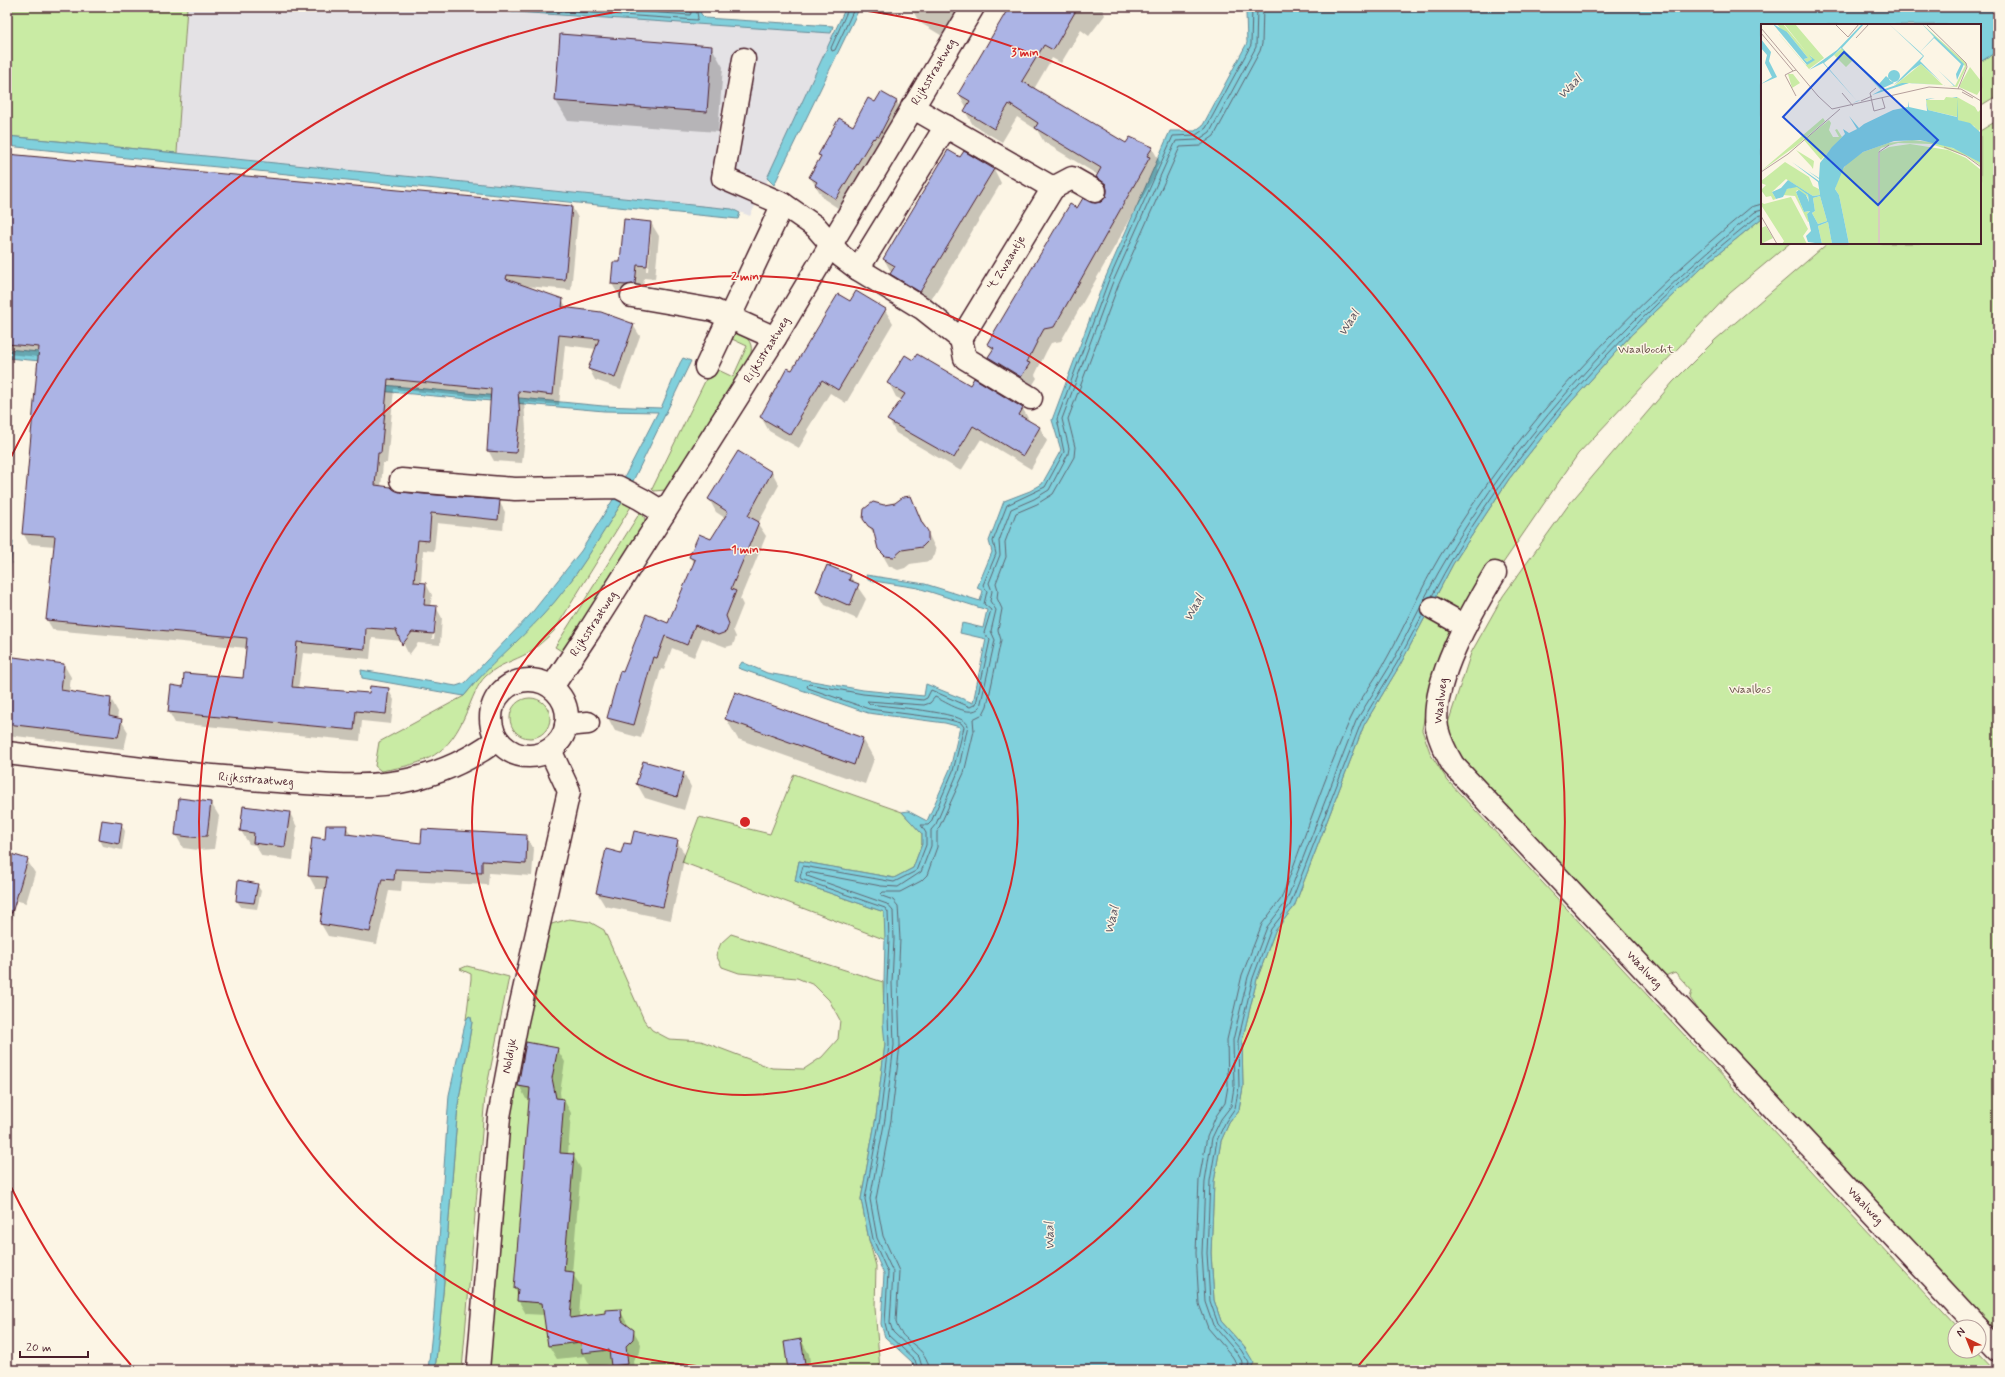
<svg xmlns="http://www.w3.org/2000/svg" width="2005" height="1377" viewBox="0 0 2005 1377" font-family="Mynerve,sans-serif">
	<style>
		.built { fill: #e4e2e5 }
		.green { fill: #c9eba4; stroke: #8a8568 }
		.water { fill: #80d0dc; stroke: #6a8995 }
		.shadow { fill: #0003; fill-rule: evenodd }
		.lines { fill: none; stroke-linecap: round; stroke-linejoin: round }
		.shore { stroke: #606672; stroke-width: 1 }
		.building { fill: #acb4e5; stroke: #4a1f2b }
		.minor-casing { stroke: #4a1f2b; stroke-width: 25 }
		.minor { stroke: #fcf5e5; stroke-width: 22 }
		.ring { fill: none; stroke: #d62828; stroke-width: 2 }
		.labels { text-anchor: middle; dominant-baseline: central; stroke-width: 3; stroke-linejoin: round; paint-order: stroke }
		.street-label { font-size: 12px; fill: #4a1f2b; stroke: #fcf5e5 }
		.park-label { font-size: 12px; fill: #6a5249; stroke: #fcf5e5 }
		.water-label { font-size: 13px; font-style: italic; fill: #5a5460; stroke: #fcf5e5 }
		.inset-road { fill: none; stroke: #b59f9b; stroke-width: 1 }
		.view { fill: #1d4ed8; fill-opacity: 0.15; stroke: #1d4ed8; stroke-width: 2 }
		.inset-edge { fill: none; stroke: #4a1f2b; stroke-width: 2 }
		.centre { fill: #d62828; stroke: #fcf5e5; stroke-width: 2 }
		.ring-label { font-size: 12px; text-anchor: middle; font-weight: bold; fill: #d62828; stroke: #fcf5e5; stroke-width: 3; stroke-linejoin: round; paint-order: stroke }
	</style>
	<rect width="100%" height="100%" fill="#fcf5e5"/>
	<filter id="ink" filterUnits="userSpaceOnUse"><feTurbulence type="fractalNoise" baseFrequency=".025" numOctaves="2"/><feDisplacementMap in="SourceGraphic" scale="8" xChannelSelector="R" yChannelSelector="G"/><feConvolveMatrix kernelMatrix="1 2 1 2 8 2 1 2 1" color-interpolation-filters="sRGB"/></filter>
	<g filter="url(#ink)">
		<polygon class="built" points="187,7 440,7 831,33 838,39 750,216 732,209 177,153"/>
		<g class="green">
			<polygon points="7,7 187,7 177,153 7,136"/>
			<polygon points="1998,51 1998,95 1980,106 1980,62"/>
			<polygon points="1998,120 1998,1331 1701,1013 1690,998 1692,991 1675,972 1665,976 1463,758 1452,742 1447,726 1471,653 1503,596 1570,503 1673,382 1715,340 1828,243 1980,243 1980,131"/>
			<polygon points="1762,218 1762,243 1790,243 1730,293 1578,454 1466,617 1431,683 1422,730 1431,755 1448,781 1956,1327 1955,1327 1955,1351 1979,1351 1997,1370 1250,1370 1253,1363 1245,1348 1221,1321 1214,1300 1211,1253 1214,1182 1221,1141 1229,1123 1239,1110 1243,1087 1242,1041 1257,979 1275,931 1294,907 1364,725 1400,665 1453,564 1509,479 1563,411 1631,335 1702,267"/>
			<path d="M735 331H738C749 339 754 343 750 358L666 490 654 491 652 489 712 367 733 377 747 346 732 339Z"/>
			<path d="M623 501 632 505 554 631C546 639 538 646 528 653 514 661 499 664 486 676 477 684 472 700 467 711 448 756 428 763 381 771L375 766 379 742 464 696 482 674 574 577Z"/>
			<polygon points="641,511 645,519 644,526 563,652 555,647"/>
			<circle cx="530" cy="718" r="20"/>
			<polygon points="794,774 902,812 922,834 922,844 913,868 894,878 799,861 795,881 884,912 886,940 682,862 699,817 770,834"/>
			<polygon points="569,919 590,922 604,930 644,1020 652,1030 669,1039 701,1041 772,1068 804,1069 822,1057 838,1039 840,1020 829,1000 814,985 797,978 739,973 722,967 716,955 721,943 731,934 883,982 885,1044 876,1117 861,1199 869,1240 876,1266 875,1308 880,1370 485,1370 504,1127 548,925"/>
			<polygon points="467,966 509,977 485,1096 462,1370 435,1370 443,1293 458,1105 472,1022 469,1016 466,1020 471,979 471,974 460,969"/>
		</g>
		<g class="water">
			<polygon points="440,7 700,7 701,14 705,18 833,26 831,33"/>
			<polygon points="846,7 860,7 774,185 767,178"/>
			<polygon points="1248,7 1998,7 1998,51 1980,62 1980,25 1762,25 1762,218 1702,267 1631,335 1563,411 1509,479 1453,564 1400,665 1364,725 1294,907 1275,931 1257,979 1242,1041 1243,1087 1239,1110 1229,1123 1221,1141 1214,1182 1211,1253 1214,1300 1221,1321 1245,1348 1254,1363 1250,1370 914,1370 912,1362 885,1337 881,1324 884,1274 869,1240 861,1199 876,1117 885,1044 883,1023 885,940 884,912 795,881 799,861 894,878 913,868 922,844 922,834 902,812 908,811 927,821 950,769 960,727 945,723 868,713 738,668 742,662 767,673 863,690 924,696 926,684 973,703 986,639 960,633 962,623 983,628 987,610 918,588 868,580 866,575 925,584 980,601 983,591 977,588 992,552 989,541 1004,501 1030,491 1042,484 1061,450 1052,420 1104,281 1170,131 1195,131 1203,125 1247,43 1246,13"/>
			<polygon points="7,136 732,209 740,213 738,219 7,146"/>
			<polygon points="7,349 603,406 661,408 680,363 683,358 691,361 633,481 624,478 658,412 604,411 7,358"/>
			<path d="M614 498 623 501C598 540 575 581 543 615 517 643 488 666 464 696L362 678 361 670 456 686 465 683 530 615 581 551Z"/>
			<polygon points="7,542 13,542 7,600"/>
			<polygon points="469,1016 471,1017 472,1022 458,1105 443,1293 435,1370 428,1370 434,1313 449,1095 466,1020"/>
		</g>
		<g class="shadow">
			<polygon points="913,7 962,7 944,37 919,22 912,9"/>
			<polygon points="1011,7 1103,7 1102,9 1105,15 1089,36 1081,30 1061,63 1052,58 1034,89 1127,144 1152,148 1160,162 1156,169 1157,172 1061,341 1051,343 1046,352 1035,375 1037,378 1029,391 997,371 989,357 993,351 988,344 1077,210 1102,203 1107,197 1108,193 1097,177 1098,175 1044,142 1037,130 1017,117 1002,142 973,125 965,111 967,108 959,94"/>
			<polygon points="711,46 723,67 718,132 568,121 556,101"/>
			<polygon points="881,93 897,102 905,116 844,212 824,199 810,177 821,158 819,155 854,127 876,103"/>
			<path d="M7 154 572 207 578 218 571 290 526 286 562 300 568 309 633 325 640 336 621 389 595 380 589 369 596 349 565 345 559 405 524 402 526 429 522 463 494 461 488 450 492 399 394 389 387 463H383L381 487 400 493 499 501 505 512 503 530 437 523 434 551 423 550 421 583 426 584 432 595 430 607H436L442 618 440 645 418 643 409 655 402 641 372 638 370 659 303 653 298 689 370 694 388 689 394 700 391 724 362 721 360 741 175 723 169 712 184 688 244 679 247 648 53 630 47 620 55 546 29 544 23 533 39 357 7 354ZM435 616H437L434 639H432Z"/>
			<polygon points="960,159 994,169 1001,183 928,305 899,287 884,259"/>
			<path d="M651 223 659 236 655 279 644 278 642 297H620L612 284 621 264ZM649 234H651L648 271H646Z"/>
			<polygon points="850,302 885,310 893,323 846,403 830,393 807,430 808,432 799,448 769,431 761,417 793,372"/>
			<polygon points="913,361 971,386 975,380 1023,409 1030,422 1040,428 1047,441 1031,469 981,439 961,471 896,433 889,420 902,400 896,397 889,383"/>
			<polygon points="772,472 779,485 758,524 766,536 740,599 743,605 733,630 736,637 733,645 726,647 702,638 694,657 672,648 664,670 661,669 641,738 615,731 608,718 624,673 668,624 694,564 690,557 712,540 725,518 716,512 709,499"/>
			<polygon points="911,497 936,550 935,555 930,561 910,564 905,568 898,570 889,566 881,552 878,540 864,519 884,506 895,504"/>
			<polygon points="850,576 866,599 857,619 825,605 817,591"/>
			<polygon points="7,657 64,665 71,677 69,693 111,699 118,712 117,719 121,720 128,732 124,749 7,735"/>
			<polygon points="726,719 863,739 874,759 865,784 738,739"/>
			<polygon points="684,773 691,787 684,810 645,798 637,784"/>
			<polygon points="211,803 219,816 214,849 198,850 183,848 176,835"/>
			<polygon points="290,813 297,827 293,860 262,856 255,845 249,844 241,831"/>
			<polygon points="121,824 125,831 122,850 103,846 100,840"/>
			<polygon points="346,826 352,836 422,844 526,836 534,849 532,876 489,873 488,885 402,881 401,892 389,891 377,944 328,936 321,924 326,889 316,889 309,876 326,840"/>
			<polygon points="677,841 685,855 671,920 605,906 597,893 622,854 632,846"/>
			<polygon points="7,854 27,860 35,873 26,903 7,898"/>
			<polygon points="257,885 261,891 257,909 241,907 237,901"/>
			<polygon points="7,901 14,913 7,937"/>
			<polygon points="557,1049 565,1062 560,1092 561,1100 564,1100 571,1113 568,1155 573,1155 581,1169 572,1273 581,1286 579,1318 606,1314 620,1310 629,1327 633,1330 641,1344 640,1352 633,1360 634,1370 614,1370 611,1364 591,1367 585,1356 557,1359 549,1346 545,1315 526,1314 518,1300 518,1295 515,1289 530,1100 526,1099 519,1085"/>
			<polygon points="801,1340 809,1354 811,1370 789,1370"/>
		</g>
		<g class="lines">
			<g class="shore">
				<polyline points="500,7 697,20 698,18 696,7"/>
				<polyline points="576,7 690,15 691,13 691,7"/>
				<polyline points="849,7 831,48 832,51 835,50 855,7"/>
				<path d="M1432 596C1494 475 1598 355 1700 264 1718 248 1738 232 1758 216L1762 215"/>
				<path d="M1423 601C1502 449 1623 320 1755 212L1762 210"/>
				<polyline points="918,1370 915,1360 888,1335 885,1323 888,1273 873,1239 865,1199 880,1118 889,1045 887,982 889,939 888,912 885,908 801,879 800,877 803,866 894,882 916,871 926,845 926,833 921,825 928,825 931,822 953,771 964,727 961,723 946,719 869,709 808,688 807,686 809,684 863,694 923,700 927,698 931,690 970,707 976,704 990,640 984,633 991,610 984,604 987,591 983,585 996,554 993,541 1007,505 1045,487 1064,452 1057,419 1108,282 1173,136 1196,135 1206,128 1251,45 1252,7"/>
				<path d="M923 1370 919 1357 893 1332 890 1323 893 1272 877 1238 870 1199 885 1119 894 1045 892 983 894 939 893 911 887 904 807 876 806 873 808 872 881 886 898 887 921 872 931 846V830L936 824 958 772 968 725C962 711 888 707 870 704L867 701 924 705 930 703 935 697C946 702 970 719 980 707L995 640 991 631 996 610 990 601 992 591 989 583 1000 555 999 541 1011 509 1034 499 1049 490 1068 454 1069 448 1062 419 1112 284 1176 141 1198 140 1210 132 1256 47 1257 7"/>
				<path d="M929 1370C928 1345 901 1344 896 1322L899 1271 883 1236 876 1199 891 1120 900 1045 898 983 900 939 898 906 893 900 882 896 881 894 883 892H900L921 881 927 875 937 847V832L964 773 974 731 973 719 983 714 987 706 1001 640 998 630 1002 609 997 598 998 590 996 583 1006 557 1005 542 1016 513 1037 504 1053 494 1074 457 1075 447 1068 419 1118 286 1180 147 1200 146 1214 136 1260 51 1262 44 1263 7"/>
				<path d="M1236 1370 1237 1364 1232 1356 1208 1328 1199 1304 1196 1253 1199 1180 1207 1137 1216 1116 1225 1103 1228 1086 1227 1040 1242 975 1262 924 1281 899C1304 840 1324 778 1350 720 1360 698 1376 679 1387 658 1406 624 1421 588 1440 556 1521 421 1631 306 1751 207L1762 204"/>
				<polyline points="1242,1370 1243,1363 1237,1353 1213,1325 1205,1302 1202,1253 1205,1181 1212,1138 1221,1119 1231,1106 1234,1087 1233,1040 1248,977 1267,927 1286,902 1356,721 1393,661 1422,604"/>
				<polyline points="1247,1370 1249,1363 1241,1350 1218,1324 1210,1301 1207,1253 1210,1181 1217,1140 1226,1121 1235,1108 1239,1087 1238,1041 1253,978 1271,929 1290,905 1361,723 1397,663 1423,614"/>
			</g>
		</g>
		<g class="building">
			<polygon points="1009,7 1078,7 1053,50 1044,45 1022,81 1126,143 1130,137 1153,147 1147,156 1150,157 1054,327 1044,329 1039,338 1027,362 1030,363 1021,377 988,357 994,348 987,344 1070,204 1077,208 1083,198 1095,203 1101,202 1106,197 1107,190 1106,184 1096,177 1101,168 1035,128 1038,123 1009,104 994,129 964,111 970,101 958,94"/>
			<polygon points="560,34 712,46 707,112 555,101"/>
			<polygon points="881,92 897,101 879,136 877,135 874,139 873,138 836,199 815,185 817,182 809,177 821,156 818,155 839,118 853,126 868,98 875,102"/>
			<polygon points="948,150 960,157 964,151 994,169 920,292 890,274 895,266 883,259"/>
			<polygon points="7,154 572,206 565,280 507,275 506,279 563,299 562,307 601,312 634,324 615,378 588,369 599,339 559,335 553,395 518,391 520,417 516,453 487,451 491,389 388,379 381,453 378,453 375,485 391,487 400,492 500,500 498,520 431,513 429,541 418,540 414,582 426,583 424,605 437,606 434,634 412,632 402,645 396,630 366,628 365,649 297,642 292,687 369,693 370,686 389,688 386,714 356,711 354,730 168,712 171,685 183,687 184,673 243,678 247,638 46,620 55,536 22,534 39,347 7,344"/>
			<polygon points="624,219 651,222 647,266 637,265 635,284 626,285 611,284 613,262 620,262"/>
			<polygon points="856,291 886,309 838,390 822,380 799,417 801,418 791,435 760,417 787,368 792,370 838,294 850,301"/>
			<polygon points="917,354 970,385 974,378 1023,408 1019,415 1040,427 1023,456 973,426 954,458 887,420 905,394 887,383 905,355 913,360"/>
			<polygon points="738,451 772,472 748,516 759,522 731,589 736,591 726,616 729,624 726,632 718,635 695,625 687,645 665,636 657,658 653,657 634,725 607,718 620,671 623,672 646,614 668,623 695,560 689,557 699,534 711,539 728,512 708,499"/>
			<polygon points="911,496 922,523 928,531 928,541 922,547 902,550 894,557 885,556 878,549 873,529 868,526 863,519 864,509 873,502 884,505 895,503 903,497"/>
			<polygon points="827,565 851,575 849,580 859,584 850,606 816,591"/>
			<polygon points="7,656 64,664 61,690 111,698 109,716 122,719 118,737 7,724"/>
			<polygon points="735,692 863,738 854,765 725,719"/>
			<polygon points="643,761 684,772 677,797 636,784"/>
			<polygon points="179,798 211,802 207,836 190,837 175,835"/>
			<polygon points="243,806 290,812 285,847 253,843 254,833 240,831"/>
			<polygon points="102,820 122,823 119,844 99,840"/>
			<polygon points="326,825 347,825 346,834 421,843 422,829 527,835 526,864 482,861 482,873 395,869 394,880 382,879 370,932 320,924 327,877 308,876 312,837 325,839"/>
			<polygon points="634,831 678,840 663,907 596,893 606,849 621,853 624,843 631,844"/>
			<polygon points="7,853 28,859 12,913 7,912"/>
			<polygon points="238,880 258,884 254,903 236,901"/>
			<polygon points="526,1042 558,1048 552,1078 556,1098 564,1099 560,1153 574,1154 564,1271 574,1272 570,1318 605,1313 605,1310 621,1309 622,1321 634,1330 633,1339 626,1346 628,1364 611,1366 609,1350 582,1353 581,1342 548,1346 542,1303 517,1301 518,1289 514,1289 530,1088 518,1086"/>
			<polygon points="801,1339 806,1370 788,1370 784,1342"/>
		</g>
		<g class="lines">
			<g class="minor-casing">
				<g id="minor">
					<polyline points="744,59 723,178 783,204 816,227 841,256 858,269 922,308 961,339 1053,188 912,107"/>
					<polyline points="1053,188 1072,178 1095,191"/>
					<polyline points="858,269 946,126"/>
					<polyline points="632,296 713,310 775,338"/>
					<polyline points="961,339 965,358 1031,398"/>
					<polyline points="706,367 783,204"/>
					<polyline points="401,480 515,489 618,487 641,499 664,513"/>
					<path d="M1495 573C1472 611 1430 683 1437 728 1440 742 1446 753 1453 765L1978 1327"/>
					<polyline points="1433,608 1465,626"/>
					<circle cx="529" cy="718" r="38"/>
					<polyline points="552,687 588,633 775,338 973,7"/>
					<polyline points="566,725 588,723"/>
					<path d="M7 753C97 764 187 775 277 781 321 784 369 790 413 779 443 772 472 758 497 740"/>
					<polyline points="1979,1328 1998,1348"/>
					<polyline points="478,1370 499,1117 517,1021 569,791 550,750"/>
				</g>
			</g>
			<use href="#minor" class="minor"/>
		</g>
	</g>
	<g class="ring">
		<circle cx="745" cy="822" r="273"/>
		<circle cx="745" cy="822" r="546"/>
		<path d="M131 1365A820 820 0 0 1 8 1181M8 463A820 820 0 0 1 652 7M838 7A820 820 0 0 1 1359 1365"/>
	</g>
	<g class="labels">
		<g class="street-label">
			<text transform="translate(934 72) rotate(-59)">Rijksstraatweg</text>
			<text transform="translate(1007 263) rotate(-59)">'t Zwaantje</text>
			<text transform="translate(767 350) rotate(-58)">Rijksstraatweg</text>
			<text transform="translate(594 624) rotate(-57)">Rijksstraatweg</text>
			<text transform="translate(1441 701) rotate(-83)">Waalweg</text>
			<text transform="translate(256 780) rotate(4)">Rijksstraatweg</text>
			<text transform="translate(1644 970) rotate(47)">Waalweg</text>
			<text transform="translate(510 1056) rotate(-79)">Noldijk</text>
			<text transform="translate(1865 1206) rotate(47)">Waalweg</text>
		</g>
		<g class="park-label">
			<text x="1646" y="350">Waalbocht</text>
			<text x="1750" y="690">Waalbos</text>
		</g>
		<g class="water-label">
			<text transform="translate(1570 87) rotate(-46)">Waal</text>
			<text transform="translate(1349 323) rotate(-58)">Waal</text>
			<text transform="translate(1194 608) rotate(-62)">Waal</text>
			<text transform="translate(1112 920) rotate(-77)">Waal</text>
			<text transform="translate(1050 1236) rotate(-92)">Waal</text>
		</g>
	</g>
	<g transform="translate(1761 24)">
		<rect width="220" height="220" fill="#fcf5e5"/>
		<path d="M9 0 45 41 53 36 49 31 51 35 46 38 43 35 47 34 26 8H22L16 0H22L46 29 23 0H34L63 34 48 45ZM161 0 205 39V44L196 63 188 62H194L204 42ZM81 24 92 36 85 43 73 31ZM160 40 182 61 148 59 133 62ZM209 43 220 57V65L216 71 198 63ZM27 50H32L39 59 31 64ZM185 73 196 74 197 93 167 86 165 76H183ZM196 73 214 83 217 88 220 85V104L217 108 213 102 197 96ZM62 94 64 97 35 122 0 147ZM68 96 70 99 68 106 72 113H78L74 106 76 105 81 113 60 136 43 116ZM151 116 178 119 200 127 220 139V142L206 132 170 120 137 119 120 124 117 129V220H88L78 171 74 165 79 149 88 137 102 128 127 119ZM149 120 187 126 205 134 220 146V220H119V128L128 123ZM35 126 53 137 52 145 50 142ZM24 138 48 153 52 162 58 165 59 171 52 172 25 155 11 168 15 175 12 176 10 172 5 173 0 166 5 161 0 159V157ZM36 162 47 171 48 178 46 172 36 166 35 168 43 188 49 187 46 190 49 197 47 198 34 172 21 171 26 165ZM59 172 66 197 57 200 51 189 54 187 52 174ZM30 173 47 205 42 212 46 220H21L23 217 0 181V178L3 180ZM67 198 71 220H61L57 202ZM5 202 12 214 0 220V204Z" fill="#c9eba4"/>
		<path d="M12 0 26 8 47 34 43 35 46 38 51 35 48 31 54 36 46 41ZM101 0H103L81 24 116 58 121 66 141 59H151L193 62 177 46 194 62 148 59 111 71 120 66 80 24 73 31 108 71 73 31 63 39 96 77 100 76 92 79 96 77 62 39 48 46 76 26ZM128 0 159 28 173 13 161 0 203 40 196 56 195 50 200 40 173 14 159 28 163 32 159 37 180 58 160 40 151 46 140 56 133 61 162 32ZM0 15 10 28 8 37 16 53 0 60 11 53 4 39 6 31 0 24ZM127 52a6 6 0 1 1 12 0a6 6 0 1 1-12 0ZM125 52 133 59 122 64 118 60ZM196 73 197 96 209 99 220 109V139L192 124 159 116 133 117 102 128 83 143 74 165 78 171 88 220H71L67 198 57 202 61 220 47 218 45 212 50 207 46 190 49 187 43 188 35 168 38 166 45 171 48 178 47 171 36 163 26 165 22 173 15 175 11 168 20 164 27 156 52 172 59 171 57 158 31 138 58 157V155L47 147 58 154 59 139 71 123 84 110 82 105 88 109 96 105 88 92 98 104 103 100 98 94 103 100 132 86 147 83V77L148 83 166 87 165 75 174 74 165 76 167 86 196 93V74H191ZM59 172 66 197 57 200 51 189 54 187 52 174Z" fill="#80d0dc" fill-rule="evenodd"/>
		<path class="inset-road" d="M74 0 87 13 98 0M165 0 205 39 206 43 197 65M0 4 57 72 71 85 168 63 200 65 220 77M0 9 32 47 35 46M95 14 108 0M32 47 24 51 35 72M115 64 109 69 113 87 124 84 121 74M201 68 212 74M81 69 92 82M100 77 111 72M183 123 205 132 220 143M0 148 27 130 79 85M0 192 16 220M118 220V128L128 121"/>
		<path class="view" d="M83 28 177 116 117 181 22 93Z"/>
		<rect width="220" height="220" class="inset-edge"/>
	</g>
	<circle cx="745" cy="822" r="6" class="centre"/>
	<g class="ring-label">
		<text x="1025" y="56">3 min</text>
		<text x="745" y="280">2 min</text>
		<text x="745" y="553">1 min</text>
	</g>
	<rect width="2005" height="1377" fill="none" stroke="#fcf5e5" stroke-width="24"/>
	<rect x="12" y="12" width="1981" height="1353" fill="none" stroke="#4a1f2b" stroke-width="1.5" filter="url(#ink)"/>
	<g transform="translate(1967 1339) rotate(317)"><circle r="19" fill="#fcf5e5" stroke="#b59f9b"/>
	<path d="M0-3L7 15L0 10L-7 15Z" fill="#c8321e"/>
	<text y="-6" font-size="11" font-weight="bold" text-anchor="middle" fill="#4a1f2b">N</text>
	</g>
	<path d="M20 1351v6h68v-6" fill="none" stroke="#4a1f2b" stroke-width="2"/>
	<text x="26" y="1351" font-size="12" fill="#4a1f2b" stroke="#fcf5e5" stroke-width="3" paint-order="stroke">20 m</text>
</svg>
